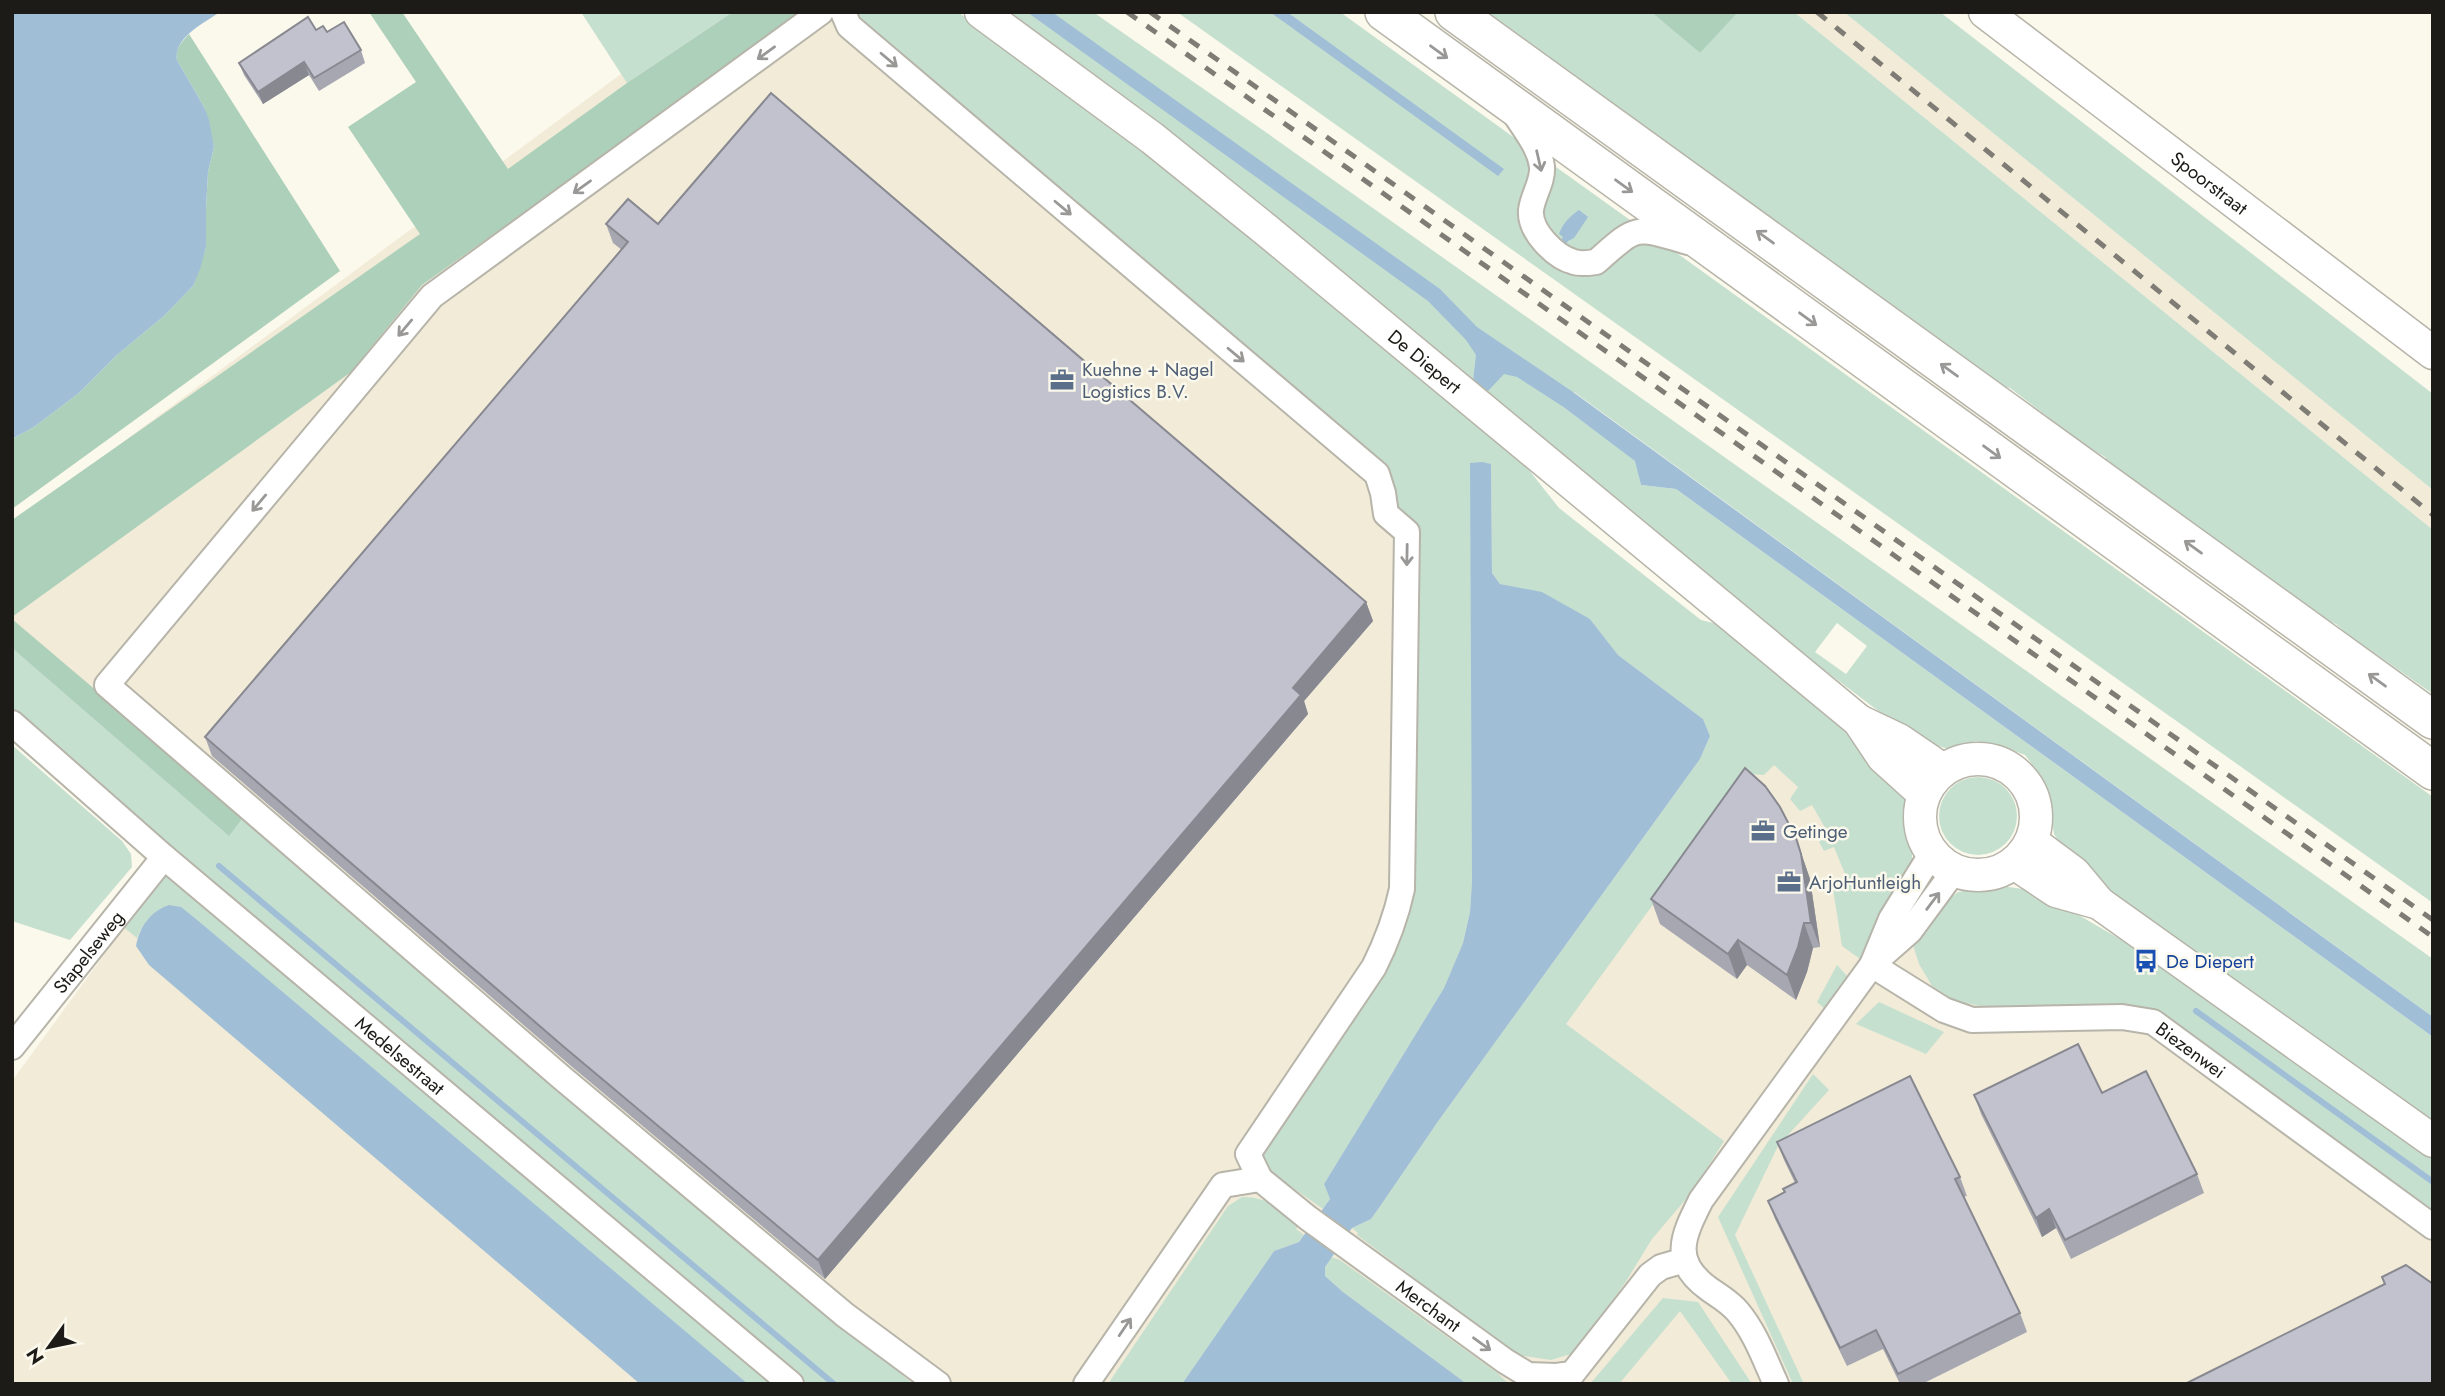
<svg xmlns="http://www.w3.org/2000/svg" width="2445" height="1396" viewBox="0 0 2445 1396" font-family="Jost,sans-serif">
	<style>
		.built { fill: #f1ebd8 }
		.green { fill: #c6e0d0; fill-rule: evenodd }
		.forest { fill: #acd0ba }
		.water { fill: #a0bfd7 }
		.lines { fill: none; stroke-linecap: round; stroke-linejoin: round }
		.stream { stroke: #a0bfd7; stroke-width: 6 }
		.minor-casing { stroke: #b7b4a9; stroke-width: 28 }
		.major-casing { stroke: #b7b4a9; stroke-width: 35 }
		.highway-casing { stroke: #b7b4a9; stroke-width: 40 }
		.minor { stroke: #fff; stroke-width: 24 }
		.major { stroke: #fff; stroke-width: 32 }
		.highway { stroke: #fff; stroke-width: 37 }
		.rail { stroke: #7e7c75; stroke-width: 5; stroke-dasharray: 12 12; stroke-linecap: butt }
		.wall { fill: #a7a7b1 }
		.shaded-wall { fill: #888890 }
		.building { fill: #c2c2ce; stroke: #888890; stroke-width: 2 }
		.oneway { stroke: #999897 }
		.labels { text-anchor: middle; dominant-baseline: central; stroke-width: 5; stroke-linejoin: round; paint-order: stroke }
		.street-label { font-size: 19px; fill: #1c1b17; stroke: #fbf8ec }
		.service-label { font-size: 19px; fill: #4e5e75; stroke: #fbf8ec; text-anchor: start }
		.transit-label { font-size: 19px; fill: #164399; stroke: #fbf8ec; text-anchor: start }
	</style>
	<rect width="100%" height="100%" fill="#fbf8ec"/>
	<g class="built">
		<polygon points="705,12 949,12 1695,637 1852,843 1881,907 2080,962 2433,1186 2433,1384 12,1384 12,1081 189,838 12,685 12,524"/>
		<polygon points="1794,12 1844,12 2433,490 2433,530"/>
	</g>
	<g class="green">
		<polygon points="581,12 733,12 627,83"/>
		<polygon points="861,12 958,12 1155,158 1521,460 1559,508 1701,620 1730,627 1888,771 1907,799 1912,839 1912,863 1860,959 1842,946 1833,889 1847,879 1834,847 1824,851 1819,842 1828,833 1812,805 1800,811 1790,799 1798,787 1774,765 1764,775 1748,774 1566,1024 1724,1141 1692,1192 1652,1239 1625,1283 1574,1353 1551,1360 1517,1355 1357,1235 1358,1233 1352,1228 1371,1219 1381,1205 1439,1120 1700,759 1710,736 1703,719 1618,655 1590,619 1512,587 1500,584 1492,573 1491,464 1472,881 1470,912 1463,943 1444,988 1324,1184 1330,1199 1323,1209 1266,1169 1263,1156 1369,994 1413,879 1393,481 1386,469 857,18"/>
		<path d="M1000 12H1093L1267 133 2433 959V1017L1574 392 1562 406 1636 461 1641 485 1676 489 2433 1037V1125L2117 897 2070 858 2054 834 2049 799 2042 777 2025 755 2002 746 1976 741 1948 749 1914 738 1819 666 1483 393ZM1837 623 1867 646 1846 674 1815 652Z"/>
		<polygon points="1177,12 1340,12 1523,144 1534,157 1526,200 1556,258 1632,242 1667,246 2433,797 2433,903"/>
		<polygon points="1485,12 1651,12 1700,53 1736,12 1794,12 2433,530 2433,694 2347,634 2336,624 2327,620 2107,461 2105,457 2088,447 2010,388 2003,386"/>
		<polygon points="1844,12 1940,12 2433,394 2433,490"/>
		<polygon points="1549,162 1637,225 1585,256 1547,233 1541,202"/>
		<polygon points="12,648 228,835 244,816 913,1384 803,1384 148,828 12,710"/>
		<polygon points="12,745 122,841 131,854 132,867 70,940 12,921"/>
		<circle cx="1978" cy="816" r="39"/>
		<polygon points="171,872 778,1384 748,1384 141,929 137,938 117,922 152,880"/>
		<polygon points="1994,885 2037,891 2170,968 2433,1159 2433,1213 2148,1008 1989,1008 1952,1000 1932,986 1919,964 1913,945 1932,914 1958,892"/>
		<polygon points="1837,965 1849,978 1826,1010 1817,1002"/>
		<polygon points="1879,1002 1944,1032 1926,1054 1856,1024"/>
		<polygon points="1813,1074 1829,1090 1778,1146 1735,1235 1804,1384 1793,1384 1718,1217"/>
		<path d="M1242 1197C1266 1196 1282 1210 1301 1223L1296 1229 1304 1235 1299 1242 1274 1251 1182 1384H1108L1228 1206Z"/>
		<polygon points="1331,1257 1340,1260 1496,1372 1509,1384 1467,1384 1343,1292 1325,1276 1325,1267"/>
		<polygon points="1663,1298 1698,1302 1752,1384 1732,1384 1680,1311 1619,1384 1590,1384"/>
	</g>
	<g class="forest">
		<polygon points="369,12 402,12 508,169 627,83 733,12 805,12 422,285 351,372 12,617 12,520 420,234 348,127 416,82"/>
		<polygon points="1651,12 1736,12 1737,13 1700,53"/>
		<path d="M189 34 340 271 12 509V439L34 427 79 393 117 355 164 316 193 286 206 247V209L208 172 214 147 204 107 177 60C175 48 181 43 189 34Z"/>
		<polygon points="12,619 244,816 229,836 12,648"/>
	</g>
	<g class="water">
		<path d="M12 12H220C204 23 173 38 177 60L204 107 209 120 214 147 208 172 206 209V247L200 269 193 286 164 316 117 355 79 393 34 427 12 439Z"/>
		<polygon points="1027,12 1052,12 1440,289 1477,327 1573,392 2433,1017 2433,1037 1676,489 1641,485 1635,461 1562,406 1517,377 1504,374 1488,391 1473,381 1476,355 1466,340 1428,301"/>
		<polygon points="1270,12 1287,12 1504,169 1498,176"/>
		<path d="M1579 210 1588 217 1574 238 1568 241 1565 246 1560 242 1563 237 1559 234C1563 223 1569 217 1579 210Z"/>
		<polygon points="1482,462 1491,464 1492,573 1500,584 1542,592 1590,619 1618,655 1703,719 1710,736 1700,759 1439,1120 1381,1205 1371,1219 1352,1228 1325,1267 1325,1276 1343,1292 1467,1384 1182,1384 1274,1251 1299,1242 1330,1199 1324,1184 1444,988 1463,943 1470,912 1472,881 1470,463"/>
		<path d="M169 905 181 907 196 919 748 1384H640L149 965 136 946C139 927 151 911 169 905Z"/>
	</g>
	<g class="lines">
		<g class="stream">
			<polyline points="219,866 834,1384"/>
			<polyline points="2196,1011 2433,1182"/>
		</g>
		<g class="minor-casing">
			<g id="minor">
				<polyline points="821,12 432,296 107,685 561,1077 845,1315 938,1384"/>
				<path d="M843 12 849 26 1377 474 1383 493 1386 514 1407 532 1402 889C1396 917 1387 941 1374 967L1248 1154 1260 1179"/>
				<path d="M1515 114C1525 130 1540 148 1542 167 1543 182 1533 195 1531 210 1529 231 1555 257 1574 262 1580 264 1589 263 1596 262 1638 225 1634 226 1688 242"/>
				<path id="s1" d="M12 723 164 857 791 1384"/>
				<polyline points="1877,960 1910,931 1955,870"/>
				<path id="s2" d="M1872 965 1944 1010 1972 1020 2122 1017 2153 1022 2433 1227"/>
				<path id="s3" d="M12 1047 164 857"/>
				<path id="s4" d="M1086 1384 1223 1185 1260 1179 1308 1218 1505 1361 1528 1375 1556 1376"/>
				<polyline points="1553,1384 1556,1376 1572,1374 1650,1275 1661,1267 1685,1260"/>
				<path d="M1776 1384C1765 1360 1755 1332 1738 1312 1730 1302 1719 1296 1709 1289 1670 1261 1683 1236 1701 1200L1872 965 1891 919 1932 853"/>
			</g>
		</g>
		<g class="major-casing">
			<g id="major">
				<path id="s5" d="M981 12 1152 138 1265 229 1859 721 1899 740 1943 770"/>
				<path id="s6" d="M1985 12 2433 353"/>
				<polyline points="1859,721 1883,757 1924,794"/>
				<circle cx="1978" cy="817" r="58"/>
				<polyline points="2031,841 2074,873 2099,903 2433,1141"/>
				<polyline points="2014,863 2056,891 2099,903"/>
			</g>
		</g>
		<g class="highway-casing">
			<g id="highway">
				<polyline points="1384,12 2433,771"/>
				<polyline points="1454,12 2433,720"/>
			</g>
		</g>
		<use href="#minor" class="minor"/>
		<use href="#major" class="major"/>
		<use href="#highway" class="highway"/>
		<g class="rail">
			<polyline points="1127,12 2433,937"/>
			<polyline points="1150,12 2433,920"/>
			<polyline points="1817,12 2433,515"/>
		</g>
	</g>
	<g class="wall">
		<polygon points="316,30 327,32 361,50 365,63 319,91 309,75 263,104 244,75 239,63"/>
		<polygon points="606,224 658,224 1366,602 1373,621 1304,701 1308,714 825,1279 571,1066 212,756 205,737 622,250 613,243"/>
		<polygon points="1796,838 1810,879 1820,947 1813,948 1807,972 1796,1000 1747,965 1737,979 1660,924 1651,899"/>
		<polygon points="2102,1093 2197,1174 2204,1193 2071,1259 2056,1228 2042,1237 1981,1114 1974,1095"/>
		<polygon points="1777,1142 1960,1177 1967,1196 1963,1197 2020,1313 2027,1332 1922,1384 1900,1384 1883,1349 1847,1366 1775,1219 1768,1201 1784,1192 1795,1183 1784,1160"/>
	</g>
	<g class="shaded-wall">
		<polygon points="304,62 309,75 263,104 258,92"/>
		<polygon points="1366,602 1373,621 1304,701 1308,714 825,1279 818,1260 1293,688"/>
		<polygon points="1796,838 1810,879 1820,947 1811,923"/>
		<polygon points="1804,923 1813,948 1807,972 1796,1000 1787,975"/>
		<polygon points="1738,940 1747,965 1737,979 1728,954"/>
		<polygon points="2049,1209 2056,1228 2042,1237 2036,1218"/>
	</g>
	<g class="building">
		<polygon points="308,17 316,30 323,26 327,32 344,22 361,50 314,78 304,62 258,92 239,63"/>
		<polygon points="771,93 1366,602 1293,688 1301,695 818,1260 564,1047 205,737 628,242 606,224 628,199 658,224"/>
		<polygon points="1745,768 1765,786 1780,807 1796,838 1801,854 1811,923 1804,923 1798,947 1787,975 1738,940 1728,954 1651,899"/>
		<polygon points="2078,1044 2102,1093 2146,1071 2197,1174 2065,1240 2049,1209 2036,1218 1974,1095"/>
		<polygon points="1910,1076 1960,1177 1955,1179 2020,1313 1898,1374 1876,1330 1840,1348 1768,1201 1785,1192 1783,1189 1797,1182 1777,1142"/>
		<polygon points="2406,1265 2433,1284 2433,1384 2185,1384 2385,1284 2382,1277"/>
	</g>
	<defs><path id="oneway-shaft" d="M-6 0H5M1.5-3L5.5 0L1.5 3" fill="none" stroke-width="1.6" stroke-linecap="round" stroke-linejoin="round" transform="scale(1.75)"/></defs>
	<g class="oneway">
		<use href="#oneway-shaft" transform="translate(1439 52) rotate(36)"/>
		<use href="#oneway-shaft" transform="translate(766 53) rotate(144)"/>
		<use href="#oneway-shaft" transform="translate(889 60) rotate(40)"/>
		<use href="#oneway-shaft" transform="translate(1539 161) rotate(77)"/>
		<use href="#oneway-shaft" transform="translate(1624 186) rotate(36)"/>
		<use href="#oneway-shaft" transform="translate(582 187) rotate(144)"/>
		<use href="#oneway-shaft" transform="translate(1063 208) rotate(40)"/>
		<use href="#oneway-shaft" transform="translate(1765 237) rotate(-144)"/>
		<use href="#oneway-shaft" transform="translate(1808 319) rotate(36)"/>
		<use href="#oneway-shaft" transform="translate(405 328) rotate(130)"/>
		<use href="#oneway-shaft" transform="translate(1236 355) rotate(40)"/>
		<use href="#oneway-shaft" transform="translate(1949 370) rotate(-144)"/>
		<use href="#oneway-shaft" transform="translate(1992 452) rotate(36)"/>
		<use href="#oneway-shaft" transform="translate(259 503) rotate(130)"/>
		<use href="#oneway-shaft" transform="translate(2193 547) rotate(-144)"/>
		<use href="#oneway-shaft" transform="translate(1407 555) rotate(91)"/>
		<use href="#oneway-shaft" transform="translate(2377 680) rotate(-144)"/>
		<use href="#oneway-shaft" transform="translate(1933 901) rotate(-53)"/>
		<use href="#oneway-shaft" transform="translate(1125 1327) rotate(-56)"/>
		<use href="#oneway-shaft" transform="translate(1482 1344) rotate(36)"/>
	</g>
	<defs>
		<g id="office-bare" transform="scale(1.89)"><path d="M-6-3h4V-5.5h4V-3h4V5H-6ZM-1-4.5V-3h2v-1.5ZM-6 0V1H6V0Z" fill="#5c6f8a" stroke="#fbf8ec" stroke-width="2.5" paint-order="stroke"/></g>
		<g id="bus-bare" transform="scale(1.89)"><path d="M-5-6H5V4H4V6H2V4H-2V6H-4V4H-5ZM-3.5-4V0h7V-4ZM-3.5 1.2v1.5H-2V1.2ZM2 1.2v1.5H3.5V1.2Z" fill="#1a4fb4" stroke="#fbf8ec" stroke-width="2.5" paint-order="stroke"/></g>
	</defs>
	<g fill-rule="evenodd">
		<use href="#office-bare" x="1062" y="380"/>
		<use href="#office-bare" x="1763" y="831"/>
		<use href="#office-bare" x="1789" y="882"/>
		<use href="#bus-bare" x="2146" y="961"/>
	</g>
	<g class="labels">
		<g class="street-label">
			<text stroke="none"><textPath href="#s6" startOffset="282">Spoorstraat</textPath></text>
			<text stroke="none"><textPath href="#s5" startOffset="565">De Diepert</textPath></text>
			<text stroke="none"><textPath href="#s3" startOffset="122">Stapelseweg</textPath></text>
			<text stroke="none"><textPath href="#s2" startOffset="343">Biezenwei</textPath></text>
			<text stroke="none"><textPath href="#s1" startOffset="511">Medelsestraat</textPath></text>
			<text stroke="none"><textPath href="#s4" startOffset="490">Merchant</textPath></text>
		</g>
		<g class="service-label">
			<text x="1082" y="369">Kuehne + Nagel<tspan x="1082" dy="22">Logistics B.V.</tspan></text>
			<text x="1783" y="831">Getinge</text>
			<text x="1809" y="882">ArjoHuntleigh</text>
		</g>
		<g class="transit-label">
			<text x="2166" y="961">De Diepert</text>
		</g>
	</g>
	<rect width="2445" height="1396" fill="none" stroke="#1c1b17" stroke-width="28"/>
	<g transform="translate(49 1347) rotate(237)" stroke="#fbf8ec" stroke-width="5" paint-order="stroke">
	<path d="M0-5L12 26L0 18L-12 26Z" fill="#1c1b17"/>
	<text y="-10" font-size="19" font-weight="bold" text-anchor="middle" fill="#1c1b17">N</text>
	</g>
</svg>
